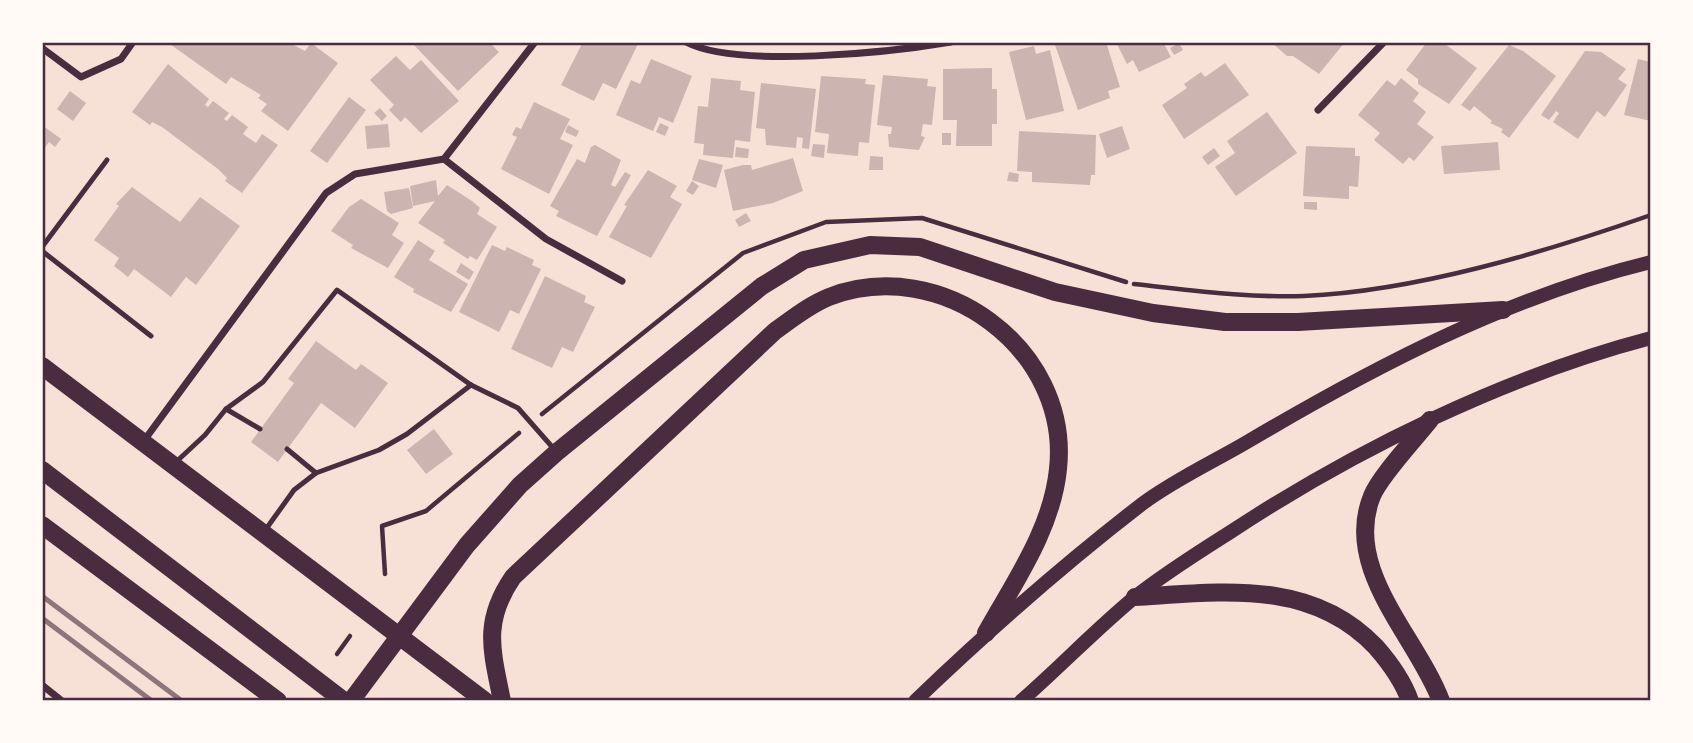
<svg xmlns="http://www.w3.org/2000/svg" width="1693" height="743" viewBox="0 0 1693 743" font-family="'Source Sans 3',sans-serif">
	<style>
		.building { fill: #ccb4b1 }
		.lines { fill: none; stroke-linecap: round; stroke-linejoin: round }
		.path { stroke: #4a2c40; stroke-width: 4.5 }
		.service { stroke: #4a2c40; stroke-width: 5 }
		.minor { stroke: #4a2c40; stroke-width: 7 }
		.secondary { stroke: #4a2c40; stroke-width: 14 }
		.primary { stroke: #4a2c40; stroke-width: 18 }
		.rail { stroke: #8f747c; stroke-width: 5 }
		.neatline { fill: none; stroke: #4a2c40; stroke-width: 2.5 }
	</style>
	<rect width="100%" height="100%" fill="#f7e1d7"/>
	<g class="building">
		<polygon points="167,42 288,42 305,51 311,43 338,63 288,131 261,111 267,104 258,98 261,95 231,77 226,84"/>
		<polygon points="417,42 489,42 499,52 458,91 414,45"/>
		<polygon points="583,42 639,42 616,89 603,83 594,101 561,85"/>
		<polygon points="1054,42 1106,42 1120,87 1108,91 1110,98 1078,110"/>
		<polygon points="1116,42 1163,42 1171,57 1139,72 1133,60 1127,64"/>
		<polygon points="1271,42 1345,42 1319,74 1293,56 1287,56"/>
		<polygon points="1427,42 1445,44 1477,68 1449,104 1418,84 1418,79 1406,70"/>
		<polygon points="1179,43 1183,50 1174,55 1170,48"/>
		<polygon points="1509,45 1523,51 1556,76 1509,138 1501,132 1503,129 1490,123 1492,121 1474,106 1470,111 1461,105"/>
		<polygon points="1034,46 1036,54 1050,50 1064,111 1026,120 1009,52"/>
		<polygon points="1585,51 1601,52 1626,69 1618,79 1627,85 1605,117 1597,111 1578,139 1553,122 1559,113 1556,111 1549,120 1541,115"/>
		<polygon points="396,56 410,70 421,60 459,101 421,133 405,117 401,122 389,110 394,105 370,80"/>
		<polygon points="651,59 692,76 673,123 659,117 653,131 616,115 631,80 640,84"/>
		<polygon points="1638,59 1651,62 1651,121 1624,115"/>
		<polygon points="1225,63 1249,95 1184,139 1162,105 1187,88 1184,84 1201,72 1205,77"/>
		<polygon points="168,64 209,99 205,105 208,107 213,101 229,113 224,119 227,121 232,115 248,127 243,134 256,143 262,134 278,145 242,193 225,181 227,178 218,169 162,127 152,122 150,125 132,112"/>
		<polygon points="992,68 992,89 997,89 997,124 992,124 992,146 956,146 957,120 943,120 943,69"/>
		<polygon points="883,75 928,79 927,86 936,87 932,125 923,124 921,136 925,137 919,150 889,147 888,134 891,134 892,127 877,125"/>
		<polygon points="821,76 866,79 865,84 875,85 869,143 859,142 858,156 827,153 829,134 815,132"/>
		<polygon points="711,78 741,81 740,90 755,92 750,142 735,140 733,158 703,155 704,144 694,143 698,106 708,107"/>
		<polygon points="1401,78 1419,93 1413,101 1426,112 1417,124 1434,137 1414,161 1409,157 1403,164 1374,140 1380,133 1358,115 1387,80 1395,86"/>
		<polygon points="761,83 816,89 809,149 802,148 803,138 797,137 796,148 766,145 765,129 756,128"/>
		<polygon points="70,91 86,103 73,121 57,109"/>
		<polygon points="349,97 366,110 327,163 310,151"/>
		<polygon points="534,102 570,119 560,139 573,145 549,194 501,169 517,137 512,135 516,127 521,129"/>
		<polygon points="380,108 387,116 382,121 374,113"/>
		<polygon points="1267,112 1297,153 1236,196 1215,167 1235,153 1227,141"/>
		<polygon points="660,123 669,127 665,136 656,132"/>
		<polygon points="388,124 390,147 367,149 365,126"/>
		<polygon points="42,125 61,139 55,147 49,142 42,152"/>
		<polygon points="568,125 579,131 576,137 565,132"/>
		<polygon points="1122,126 1130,149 1107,158 1099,134"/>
		<polygon points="1019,131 1096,135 1095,175 1091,175 1090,185 1032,182 1032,172 1017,171"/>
		<rect x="942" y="133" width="9" height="12"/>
		<polygon points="1498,142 1500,170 1444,174 1441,146"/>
		<polygon points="813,144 825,145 824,158 811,156"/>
		<polygon points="595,145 621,160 611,185 615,187 625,172 631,175 597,236 556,216 559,211 550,206 577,159 585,163 591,147"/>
		<polygon points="1306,146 1355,148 1355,156 1360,156 1358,187 1349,186 1349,199 1303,196"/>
		<polygon points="736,147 749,149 748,158 735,157"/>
		<polygon points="1214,148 1220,156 1208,165 1202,157"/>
		<polygon points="870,156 883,157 883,170 869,170"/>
		<polygon points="793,158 803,191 773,203 733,211 724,170 743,165 751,165 752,170"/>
		<polygon points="699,159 723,165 716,188 692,180"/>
		<polygon points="648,170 677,186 670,197 682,204 651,258 609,237 627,206 624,205"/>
		<polygon points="1009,172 1019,174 1018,182 1007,181"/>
		<polygon points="436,180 438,196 447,185 472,201 480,208 477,214 497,227 477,260 470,256 468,259 443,243 445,240 418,223 435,201 413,206 410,186"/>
		<polygon points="692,181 699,186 693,195 686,191"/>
		<polygon points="132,187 180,222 200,197 240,226 196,285 186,277 171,297 134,269 128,277 114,266 119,258 94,240 119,206 116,204"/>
		<polygon points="409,188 413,208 391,214 387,211 384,192"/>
		<polygon points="361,199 399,223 392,235 404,243 388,268 351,248 353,245 331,231 349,207"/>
		<polygon points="1304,202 1317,202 1317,210 1304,209"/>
		<polygon points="746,213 751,221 739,227 735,220"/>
		<polygon points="418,240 435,251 429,260 468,284 451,312 413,292 414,289 394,277"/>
		<polygon points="492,245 505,251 507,247 534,260 532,265 541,269 519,314 510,310 499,332 459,312"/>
		<polygon points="461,263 474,272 469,280 456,272"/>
		<polygon points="545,276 586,296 584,302 595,307 573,352 562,347 552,368 511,349"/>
		<polygon points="316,341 356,370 361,364 388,383 355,428 321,403 278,462 251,442 294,383 288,379"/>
		<polygon points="434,429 453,454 426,474 407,450"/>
	</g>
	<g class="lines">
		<g class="path">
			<path d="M1134 284C1191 290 1248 298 1304 296 1417 291 1545 252 1651 215"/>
			<polyline points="542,414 743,253 826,222 922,218 1126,282"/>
			<polyline points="385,574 382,526 426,511 519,433"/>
			<polyline points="337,654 350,636"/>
		</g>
		<g class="service">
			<polyline points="42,247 107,160"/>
			<polyline points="42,251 151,336"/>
			<polyline points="226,409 260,429"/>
			<polyline points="287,449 316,473"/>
			<polyline points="176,462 205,435 226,409 263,382 337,290 471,385 518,408 554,449"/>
			<polyline points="266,529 294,490 316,473 379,450 407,434 471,385"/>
		</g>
		<g class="minor">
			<path d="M686 42C737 69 892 52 951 42"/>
			<polyline points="42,48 81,77 121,59 133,42"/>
			<polyline points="1318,110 1384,42"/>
			<polyline points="444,159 546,239 622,281"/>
			<polyline points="143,442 326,193 355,174 444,159 535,42"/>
			<polyline points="42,685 62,701"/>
		</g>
		<g class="secondary">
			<path d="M915 701C987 632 1063 565 1142 504 1174 480 1213 462 1247 442 1374 367 1507 297 1651 262"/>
			<path d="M1021 701C1060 667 1095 630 1135 597 1165 573 1199 552 1232 531 1357 449 1506 376 1651 338"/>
		</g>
		<g class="primary">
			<polyline points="42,366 485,701"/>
			<path d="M1430 420C1415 439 1380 476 1372 496 1342 569 1417 637 1441 701"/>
			<polyline points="42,470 344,701"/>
			<polyline points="42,525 278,701"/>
			<path d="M1135 597C1220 592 1311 578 1376 647 1390 663 1403 681 1410 701"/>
			<polyline points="351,701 467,545 520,485 557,452 762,286 804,260 870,245 920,247 1055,292 1153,313 1225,322 1298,322 1503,310"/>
			<path d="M502 701C492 651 482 622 513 577L775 331C792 319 809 305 829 297 940 254 1071 348 1058 469 1052 529 1015 581 986 633"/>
		</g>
		<g class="rail">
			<polyline points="42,596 182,701"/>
			<polyline points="42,618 152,701"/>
		</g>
	</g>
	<rect width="1693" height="743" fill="none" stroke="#fffaf5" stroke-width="88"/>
	<rect x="44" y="44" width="1605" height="655" class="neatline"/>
</svg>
